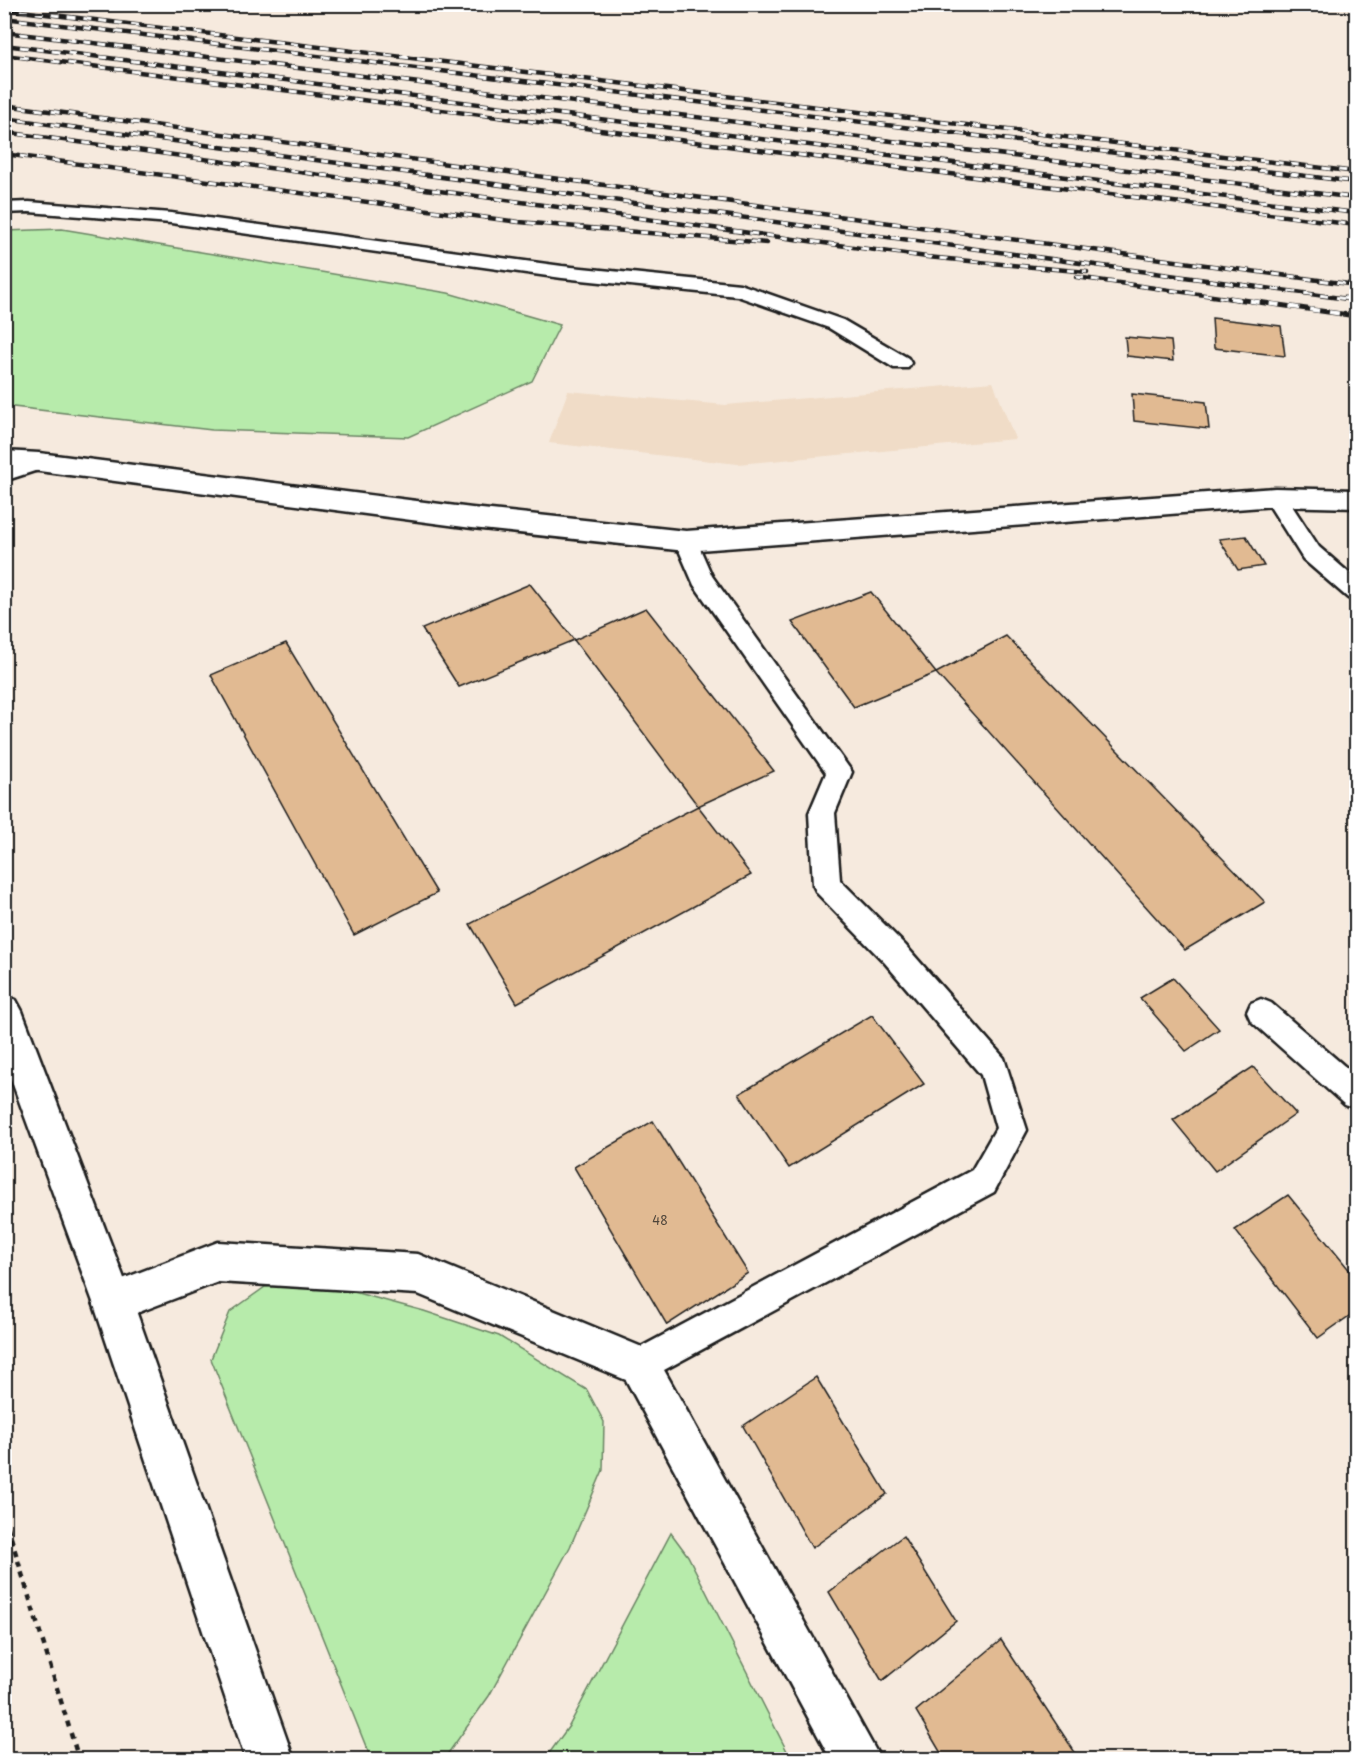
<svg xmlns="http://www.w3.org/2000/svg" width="1361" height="1764" viewBox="0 0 1361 1764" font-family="'Playpen Sans',sans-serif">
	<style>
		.built { fill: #f0dcc7 }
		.green { fill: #b7ebab; stroke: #6a8464; stroke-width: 1.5 }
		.building { fill: #e1ba92; stroke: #1c1c1c; stroke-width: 1.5 }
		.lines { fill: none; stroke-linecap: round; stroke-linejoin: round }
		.lane-casing { stroke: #1c1c1c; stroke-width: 5 }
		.street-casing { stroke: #1c1c1c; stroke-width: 5 }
		.secondary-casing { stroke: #1c1c1c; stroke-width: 5 }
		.path { stroke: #1c1c1c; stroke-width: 4.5; stroke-dasharray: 6 6; stroke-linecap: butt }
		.lane { fill: #fff; fill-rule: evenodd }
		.street { fill: #fff; fill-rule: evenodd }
		.secondary { fill: #fff; fill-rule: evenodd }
		.rail-far1-casing { stroke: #1c1c1c; stroke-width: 4.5 }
		.rail-casing { stroke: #1c1c1c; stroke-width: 5 }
		.rail-far1 { stroke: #fff; stroke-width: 3; stroke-dasharray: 8; stroke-linecap: butt }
		.rail { stroke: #fff; stroke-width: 4; stroke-dasharray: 10; stroke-linecap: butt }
		.labels { text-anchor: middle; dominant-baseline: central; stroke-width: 4.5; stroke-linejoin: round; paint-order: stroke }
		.number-label { font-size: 12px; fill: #4d443a }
	</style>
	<rect width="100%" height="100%" fill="#f6eade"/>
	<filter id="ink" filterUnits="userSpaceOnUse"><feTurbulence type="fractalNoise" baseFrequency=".0167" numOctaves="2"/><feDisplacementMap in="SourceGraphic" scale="12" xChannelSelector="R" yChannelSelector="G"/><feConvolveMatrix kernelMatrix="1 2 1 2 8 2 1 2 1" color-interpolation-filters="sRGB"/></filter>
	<g filter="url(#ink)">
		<polygon class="built" points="993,382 1015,439 738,464 549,443 568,391 726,405"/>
		<g class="green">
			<polygon points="62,229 448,293 560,325 532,381 408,437 212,430 5,406 5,231"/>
			<polygon points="309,1280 424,1311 499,1336 587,1390 604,1422 603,1470 570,1547 489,1696 444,1759 371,1759 211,1359 230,1312 265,1287"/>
			<polygon points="671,1533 688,1556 791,1759 545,1759 569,1726"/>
		</g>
		<g class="building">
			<polygon points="1212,318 1281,326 1285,356 1214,348"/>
			<polygon points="1125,337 1171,341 1173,361 1127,356"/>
			<polygon points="1132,394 1206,402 1209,429 1134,421"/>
			<polygon points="1246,536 1264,566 1238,570 1219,539"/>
			<polygon points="530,584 574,640 459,687 422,629"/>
			<polygon points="871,592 936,673 854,707 792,622"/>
			<polygon points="646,608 774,771 698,806 574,640"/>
			<polygon points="1006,636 1265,902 1185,950 936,673"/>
			<polygon points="286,643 437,893 354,935 211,675"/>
			<polygon points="698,806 751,875 517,1003 470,924"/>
			<polygon points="1173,978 1219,1029 1186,1051 1140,998"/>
			<polygon points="872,1015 924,1084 789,1168 739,1094"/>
			<polygon points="1253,1067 1296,1114 1215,1171 1173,1120"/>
			<polygon points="653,1121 748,1273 667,1325 574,1167"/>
			<polygon points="1288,1195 1356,1278 1356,1311 1318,1338 1235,1230"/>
			<polygon points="816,1377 887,1494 812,1548 743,1426"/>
			<polygon points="903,1536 956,1621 882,1681 829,1592"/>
			<polygon points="1001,1640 1080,1760 945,1760 916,1711"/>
		</g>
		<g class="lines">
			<g class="lane-casing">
				<g id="lane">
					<polygon points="29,202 171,213 562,266 740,284 843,320 908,358 911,363 908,368 894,368 829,328 737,296 562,278 171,223 29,212 4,213 4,203"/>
					<polygon points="39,455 47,457 50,462 47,467 4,481 4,466"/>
					<polygon points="1275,489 1283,492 1319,547 1356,579 1356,600 1348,598 1303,559 1264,497 1267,492"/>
					<polygon points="686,533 694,535 712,576 852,772 835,813 840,880 905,945 1004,1058 1027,1130 994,1192 640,1383 628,1378 623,1366 628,1354 972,1170 996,1128 981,1075 885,963 817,893 813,885 809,813 826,773 694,585 675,541 678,535"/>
					<polygon points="1261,999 1271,1003 1356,1076 1356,1109 1345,1105 1251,1021 1247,1012 1251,1003"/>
				</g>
			</g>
			<g class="street-casing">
				<g id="street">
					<polygon points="4,451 39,453 472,508 686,531 1275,488 1356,490 1356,508 1275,506 686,551 472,528 39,471 4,469"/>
					<polygon points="218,1242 418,1254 654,1352 881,1760 831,1760 626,1380 418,1294 218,1282 113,1322 99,1316 93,1302 99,1288"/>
				</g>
			</g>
			<g class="secondary-casing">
				<polygon id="secondary" points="4,995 16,1000 22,1011 133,1302 294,1760 246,1760 93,1302 4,1060"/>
			</g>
			<polyline class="path" points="4,1515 79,1760"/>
			<use href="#lane" class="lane"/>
			<use href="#street" class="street"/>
			<use href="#secondary" class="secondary"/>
			<g class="rail-far1-casing">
				<g id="rail-far1">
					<polyline points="4,9 1356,172"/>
					<polyline points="4,18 1356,182"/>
					<polyline points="4,32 1356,198"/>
					<polyline points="4,45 1356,213"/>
					<polyline points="4,55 1356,225"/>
					<polyline points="4,105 1356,285"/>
					<polyline points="4,118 1355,300"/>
					<polyline points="4,132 927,257 1087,272"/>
					<polyline points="4,154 519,222 767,243"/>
					<polyline points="1076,277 1241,300"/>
				</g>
			</g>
			<g class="rail-casing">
				<g id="rail">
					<polyline points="1230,298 1356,316"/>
					<polyline points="1344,298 1356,300"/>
				</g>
			</g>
			<use href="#rail-far1" class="rail-far1"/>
			<use href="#rail" class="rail"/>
		</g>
	</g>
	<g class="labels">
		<g class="number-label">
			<text x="660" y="1220">48</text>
		</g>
	</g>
	<rect width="1361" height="1764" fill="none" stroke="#fff" stroke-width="24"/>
	<rect x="12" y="12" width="1337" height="1740" fill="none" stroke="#1c1c1c" stroke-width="2" filter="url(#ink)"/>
</svg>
